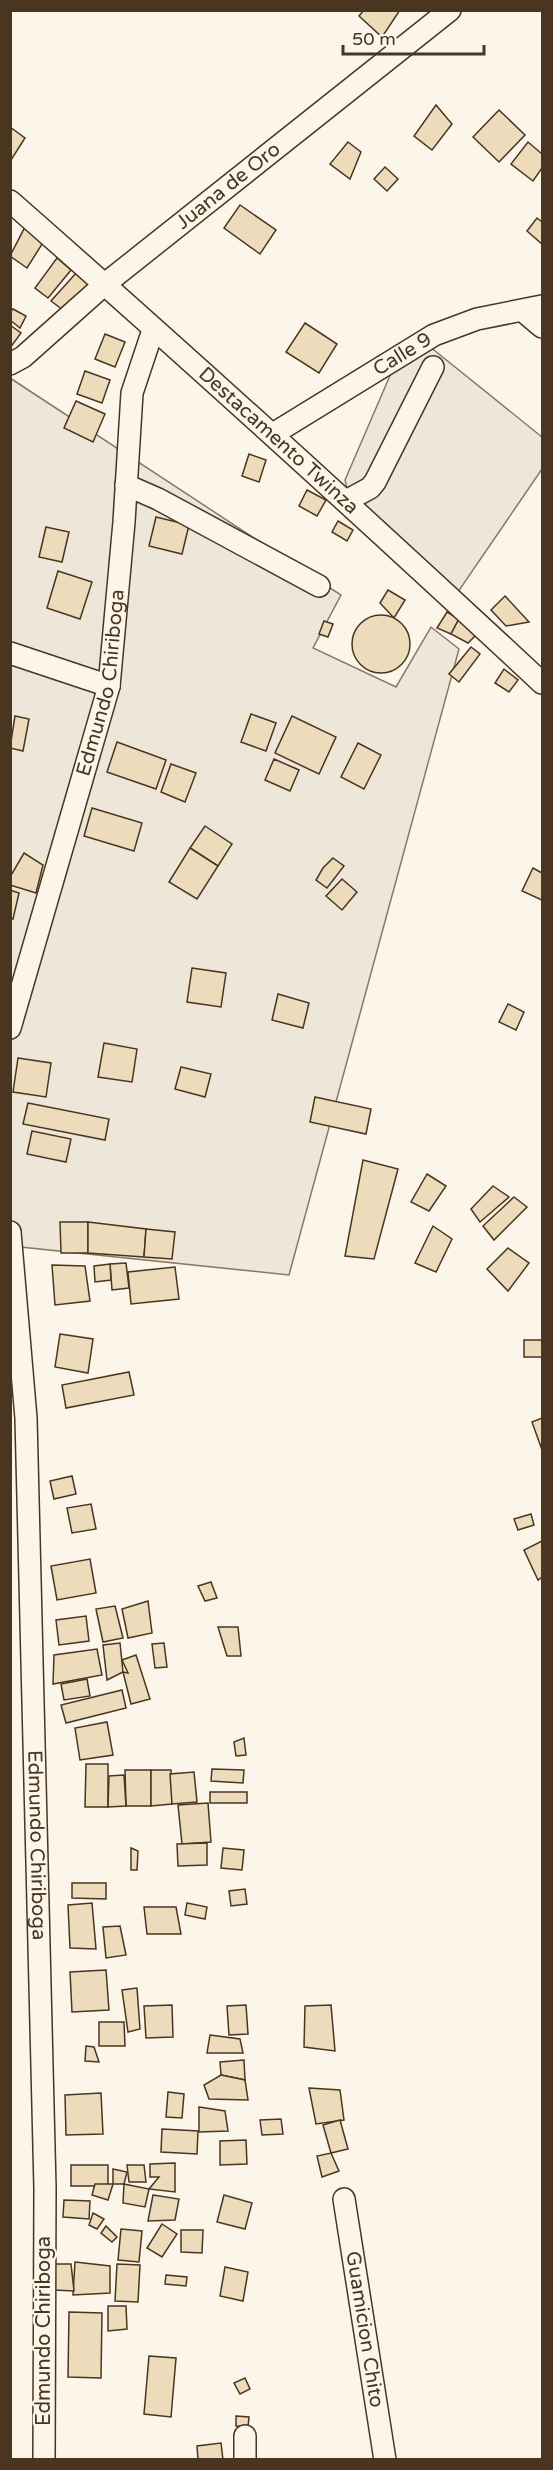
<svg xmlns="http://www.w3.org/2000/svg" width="553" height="2470" viewBox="0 0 553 2470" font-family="'Varela Round',sans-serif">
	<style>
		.green { fill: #ede6d9; stroke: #887966; stroke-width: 1.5 }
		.building { fill: #ecdcbc; stroke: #4a3520; stroke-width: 1.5 }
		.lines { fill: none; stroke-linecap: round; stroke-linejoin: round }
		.minor-casing { stroke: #4a3520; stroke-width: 24 }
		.minor { stroke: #fbf6e9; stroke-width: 21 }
		.labels { text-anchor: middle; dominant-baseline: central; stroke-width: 4.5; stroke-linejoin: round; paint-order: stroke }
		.street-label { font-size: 20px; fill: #4a3520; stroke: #fbf6e9 }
	</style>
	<rect width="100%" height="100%" fill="#fbf6e9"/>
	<g class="green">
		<polygon points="429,346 542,437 542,469 458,592 349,497 345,480 395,364"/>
		<polygon points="10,378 341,595 313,648 396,687 431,627 459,649 289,1275 11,1246"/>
	</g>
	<g class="building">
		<polygon points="364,10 400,10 382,37 359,16"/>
		<polygon points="436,105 452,124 432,150 414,136"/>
		<polygon points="499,110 525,135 499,162 473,137"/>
		<polygon points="10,127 25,138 11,160 10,159"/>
		<polygon points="348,142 361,152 350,179 330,164"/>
		<polygon points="528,142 542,154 542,168 533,181 511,164"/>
		<polygon points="385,167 398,179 387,191 374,179"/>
		<polygon points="240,205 276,230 260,254 224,228"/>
		<polygon points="537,218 542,222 542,244 527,231"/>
		<polygon points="25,227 44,241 27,268 10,256"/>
		<polygon points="57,258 71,270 48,298 35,288"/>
		<polygon points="77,272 91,287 67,313 51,301"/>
		<polygon points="13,309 26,316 20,328 10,320 10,312"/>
		<polygon points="305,323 337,344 319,373 286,352"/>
		<polygon points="10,325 21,333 10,348"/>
		<polygon points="105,334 125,342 115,367 95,359"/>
		<polygon points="85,371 110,380 102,403 77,394"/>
		<polygon points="76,401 105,414 93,442 64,428"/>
		<polygon points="249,454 266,460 259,482 242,476"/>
		<polygon points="307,490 326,500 317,516 299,506"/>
		<polygon points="156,517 189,525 182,554 149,546"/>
		<polygon points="338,521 353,530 347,541 332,532"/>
		<polygon points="46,527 69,532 62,562 39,557"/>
		<polygon points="58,571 92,582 80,619 47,608"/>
		<polygon points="388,590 405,600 394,618 380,603"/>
		<polygon points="505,596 529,622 506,626 491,610"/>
		<polygon points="447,612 459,619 451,634 437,628"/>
		<circle cx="381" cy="644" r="29"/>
		<polygon points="459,619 476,635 468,643 451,634"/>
		<polygon points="324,621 333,624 328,637 319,634"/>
		<polygon points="471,647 480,654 459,682 449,674"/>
		<polygon points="504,669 518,680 509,692 495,683"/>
		<polygon points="251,714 276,723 266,751 241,742"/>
		<polygon points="15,716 29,719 23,751 10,748"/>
		<polygon points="292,716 336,737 319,774 275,753"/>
		<polygon points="117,742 166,760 156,789 107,772"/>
		<polygon points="358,743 381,755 364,789 341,777"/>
		<polygon points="274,759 299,770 290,791 265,780"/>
		<polygon points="171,764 196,773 185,802 161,792"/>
		<polygon points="92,808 142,823 134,851 84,836"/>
		<polygon points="205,826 232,844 218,866 190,848"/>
		<polygon points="190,848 218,866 197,899 169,882"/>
		<polygon points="24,853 43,865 36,893 10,885 10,877"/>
		<polygon points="333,858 344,866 327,888 316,880 323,868"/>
		<polygon points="533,868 542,873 542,900 522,891"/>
		<polygon points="342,879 357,892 342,910 326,896"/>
		<polygon points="10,890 19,893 13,919 10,918"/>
		<polygon points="192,968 226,973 221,1007 187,1002"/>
		<polygon points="278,994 309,1003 303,1028 272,1020"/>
		<polygon points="508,1004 524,1012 516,1030 499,1022"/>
		<polygon points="104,1043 137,1049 132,1082 98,1077"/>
		<polygon points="18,1058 51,1063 46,1097 13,1092"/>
		<polygon points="181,1067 211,1074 205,1097 175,1089"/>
		<polygon points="315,1097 371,1109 366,1134 310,1122"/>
		<polygon points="28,1103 109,1119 105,1140 23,1124"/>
		<polygon points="32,1131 71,1139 66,1162 27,1154"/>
		<polygon points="363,1160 398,1169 374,1259 345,1256"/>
		<polygon points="427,1174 446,1186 429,1211 411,1202"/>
		<polygon points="493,1186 509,1197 480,1222 471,1209"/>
		<polygon points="514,1197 527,1207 494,1240 483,1226"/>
		<polygon points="60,1222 88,1222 88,1253 61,1253"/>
		<polygon points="88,1222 146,1229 144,1257 88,1253"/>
		<polygon points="433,1226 452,1239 436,1272 415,1263"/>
		<polygon points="146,1229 175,1232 172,1259 144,1257"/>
		<polygon points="508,1248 529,1263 508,1291 487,1269"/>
		<polygon points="126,1263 129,1288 112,1290 110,1264"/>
		<polygon points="110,1264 111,1280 95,1282 94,1266"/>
		<polygon points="52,1265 85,1266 90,1301 55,1305"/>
		<polygon points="175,1267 179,1299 131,1304 128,1272"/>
		<polygon points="60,1334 93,1339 88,1373 55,1367"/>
		<rect x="524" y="1340" width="18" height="17"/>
		<polygon points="129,1372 134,1395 66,1408 62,1385"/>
		<polygon points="542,1418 542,1450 532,1422"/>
		<polygon points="72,1476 76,1494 54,1499 50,1481"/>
		<polygon points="91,1504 96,1529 72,1533 67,1508"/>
		<polygon points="531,1514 534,1525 518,1530 514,1519"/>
		<polygon points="542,1541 542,1577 538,1580 524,1550"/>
		<polygon points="90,1559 96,1593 57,1600 51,1566"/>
		<polygon points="211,1582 217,1598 205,1601 198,1586"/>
		<polygon points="148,1601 152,1633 128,1638 122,1609"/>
		<polygon points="115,1606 123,1638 103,1642 96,1609"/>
		<polygon points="86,1616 89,1641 59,1645 56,1620"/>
		<polygon points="218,1627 238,1627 241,1656 227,1656"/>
		<polygon points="120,1643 123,1672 107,1680 103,1645"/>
		<polygon points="164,1643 167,1667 155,1668 152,1644"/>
		<polygon points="97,1649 102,1675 53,1684 54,1655"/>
		<polygon points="136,1655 150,1699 131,1704 123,1672 128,1673 122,1660"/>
		<polygon points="87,1679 90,1696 64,1700 61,1684"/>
		<polygon points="122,1690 126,1708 66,1723 61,1705"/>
		<polygon points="107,1722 113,1755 80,1760 75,1728"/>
		<polygon points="244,1738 246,1755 236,1756 234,1742"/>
		<polygon points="86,1764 108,1764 108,1807 85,1807"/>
		<polygon points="212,1769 244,1770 243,1783 211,1781"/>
		<polygon points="125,1770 151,1770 151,1806 126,1806"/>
		<polygon points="151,1770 171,1770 172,1804 151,1806"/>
		<polygon points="194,1772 197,1802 172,1804 170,1774"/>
		<polygon points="124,1775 126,1806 108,1807 109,1776"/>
		<rect x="210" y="1792" width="37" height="11"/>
		<polygon points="208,1803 211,1842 182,1844 178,1805"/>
		<polygon points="207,1843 207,1865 178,1866 177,1844"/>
		<polygon points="131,1848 138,1851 137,1870 131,1870"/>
		<polygon points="223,1848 244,1850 242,1870 221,1868"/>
		<polygon points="72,1883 106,1883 106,1899 72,1898"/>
		<polygon points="245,1889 247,1904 231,1906 229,1891"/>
		<polygon points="92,1903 96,1949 70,1948 68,1905"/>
		<polygon points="187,1903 207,1907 205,1919 185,1915"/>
		<polygon points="144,1907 176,1907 181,1934 147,1934"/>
		<polygon points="120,1926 126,1955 106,1958 103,1927"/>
		<polygon points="106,1970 109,2010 72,2012 70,1972"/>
		<polygon points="137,1988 140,2029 128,2032 122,1990"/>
		<polygon points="172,2005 173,2037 146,2038 144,2006"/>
		<polygon points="246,2005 248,2034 229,2035 227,2006"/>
		<polygon points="331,2005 335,2051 304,2047 305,2006"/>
		<polygon points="99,2022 124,2022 125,2046 99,2046"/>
		<polygon points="210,2035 240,2039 243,2053 207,2053"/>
		<polygon points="86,2046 94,2047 99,2062 85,2061"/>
		<polygon points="244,2060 245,2080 221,2075 220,2062"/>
		<polygon points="221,2075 245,2080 248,2100 209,2099 204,2085"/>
		<polygon points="309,2088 340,2090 344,2120 316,2124"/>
		<polygon points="168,2092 184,2094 182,2118 166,2117"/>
		<polygon points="101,2093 103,2134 66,2135 65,2095"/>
		<polygon points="199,2107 225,2111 228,2131 199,2132"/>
		<polygon points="281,2119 283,2134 262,2135 260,2120"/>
		<polygon points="340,2120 348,2149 331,2153 323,2125"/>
		<polygon points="162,2129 198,2131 197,2154 161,2152"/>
		<polygon points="246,2140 247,2164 220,2165 220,2141"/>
		<polygon points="331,2153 339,2171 322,2177 317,2156"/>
		<polygon points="175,2163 175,2192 149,2189 159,2177 150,2177 150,2164"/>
		<rect x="71" y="2165" width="37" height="21"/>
		<polygon points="127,2165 144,2165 146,2182 129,2182"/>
		<polygon points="113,2169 127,2172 124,2184 113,2184"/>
		<polygon points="95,2184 113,2184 108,2200 92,2195"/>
		<polygon points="124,2184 149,2189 145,2207 123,2203"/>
		<polygon points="153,2195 179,2199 175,2220 148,2221"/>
		<polygon points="224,2195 252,2203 245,2229 217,2222"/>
		<polygon points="64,2200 90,2201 89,2219 63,2217"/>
		<polygon points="93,2213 104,2219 97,2229 89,2225"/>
		<polygon points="162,2224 177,2234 162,2257 147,2248"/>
		<polygon points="106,2226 117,2237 112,2242 101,2233"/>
		<polygon points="121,2229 142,2231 139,2262 118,2260"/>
		<polygon points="181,2230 203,2230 202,2253 181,2252"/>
		<polygon points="75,2262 110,2266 110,2293 73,2295"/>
		<polygon points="54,2264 71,2264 74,2291 55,2290"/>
		<polygon points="117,2264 140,2265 138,2302 115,2301"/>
		<polygon points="225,2267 248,2272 243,2301 220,2296"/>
		<polygon points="166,2275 187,2277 186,2286 165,2284"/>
		<polygon points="108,2306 126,2306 127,2329 108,2331"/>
		<polygon points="69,2312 102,2313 101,2378 68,2377"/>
		<polygon points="149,2356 176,2358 171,2417 144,2414"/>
		<polygon points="245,2378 250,2389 240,2394 234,2383"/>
		<polygon points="236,2416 249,2417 248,2427 236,2426"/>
		<polygon points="221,2443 223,2460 198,2460 197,2446"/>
	</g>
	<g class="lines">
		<g class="minor-casing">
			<g id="minor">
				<path id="s1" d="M10 201C190 359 367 520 542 683"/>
				<polyline points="523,311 542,327"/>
				<path id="s2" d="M10 364 23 357 105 284 450 10"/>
				<path id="s3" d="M273 434 434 335 477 319 542 306"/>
				<polyline points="126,485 158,499 319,586"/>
				<polyline points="346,501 370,488 375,482 433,367"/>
				<polyline points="10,653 109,686"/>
				<path id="s4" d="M10 1028 109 686 124 522 132 393 153 330"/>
				<path id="s5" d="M10 1232 26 1418 45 2188 44 2460"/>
				<path id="s6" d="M344 2199 385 2460"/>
				<polyline points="245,2436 245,2460"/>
			</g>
		</g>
		<use href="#minor" class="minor"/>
	</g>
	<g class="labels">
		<g class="street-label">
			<text stroke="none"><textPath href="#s2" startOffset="282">Juana de Oro</textPath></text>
			<text stroke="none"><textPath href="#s3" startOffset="152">Calle 9</textPath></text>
			<text stroke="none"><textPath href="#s1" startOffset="360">Destacamento Twinza</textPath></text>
			<text stroke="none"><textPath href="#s4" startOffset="358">Edmundo Chiriboga</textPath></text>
			<text stroke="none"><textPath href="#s5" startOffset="614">Edmundo Chiriboga</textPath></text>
			<text stroke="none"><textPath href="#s6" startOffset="132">Guamicion Chito</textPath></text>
			<text transform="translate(44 2331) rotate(-90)">Edmundo Chiriboga</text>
		</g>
	</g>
	<rect width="553" height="2470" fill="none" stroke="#4a3520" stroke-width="24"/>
	<path d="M343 45v9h141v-9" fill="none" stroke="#4a3520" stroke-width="3"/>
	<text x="352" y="45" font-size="18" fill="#4a3520" stroke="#fbf6e9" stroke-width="4.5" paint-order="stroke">50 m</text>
</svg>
